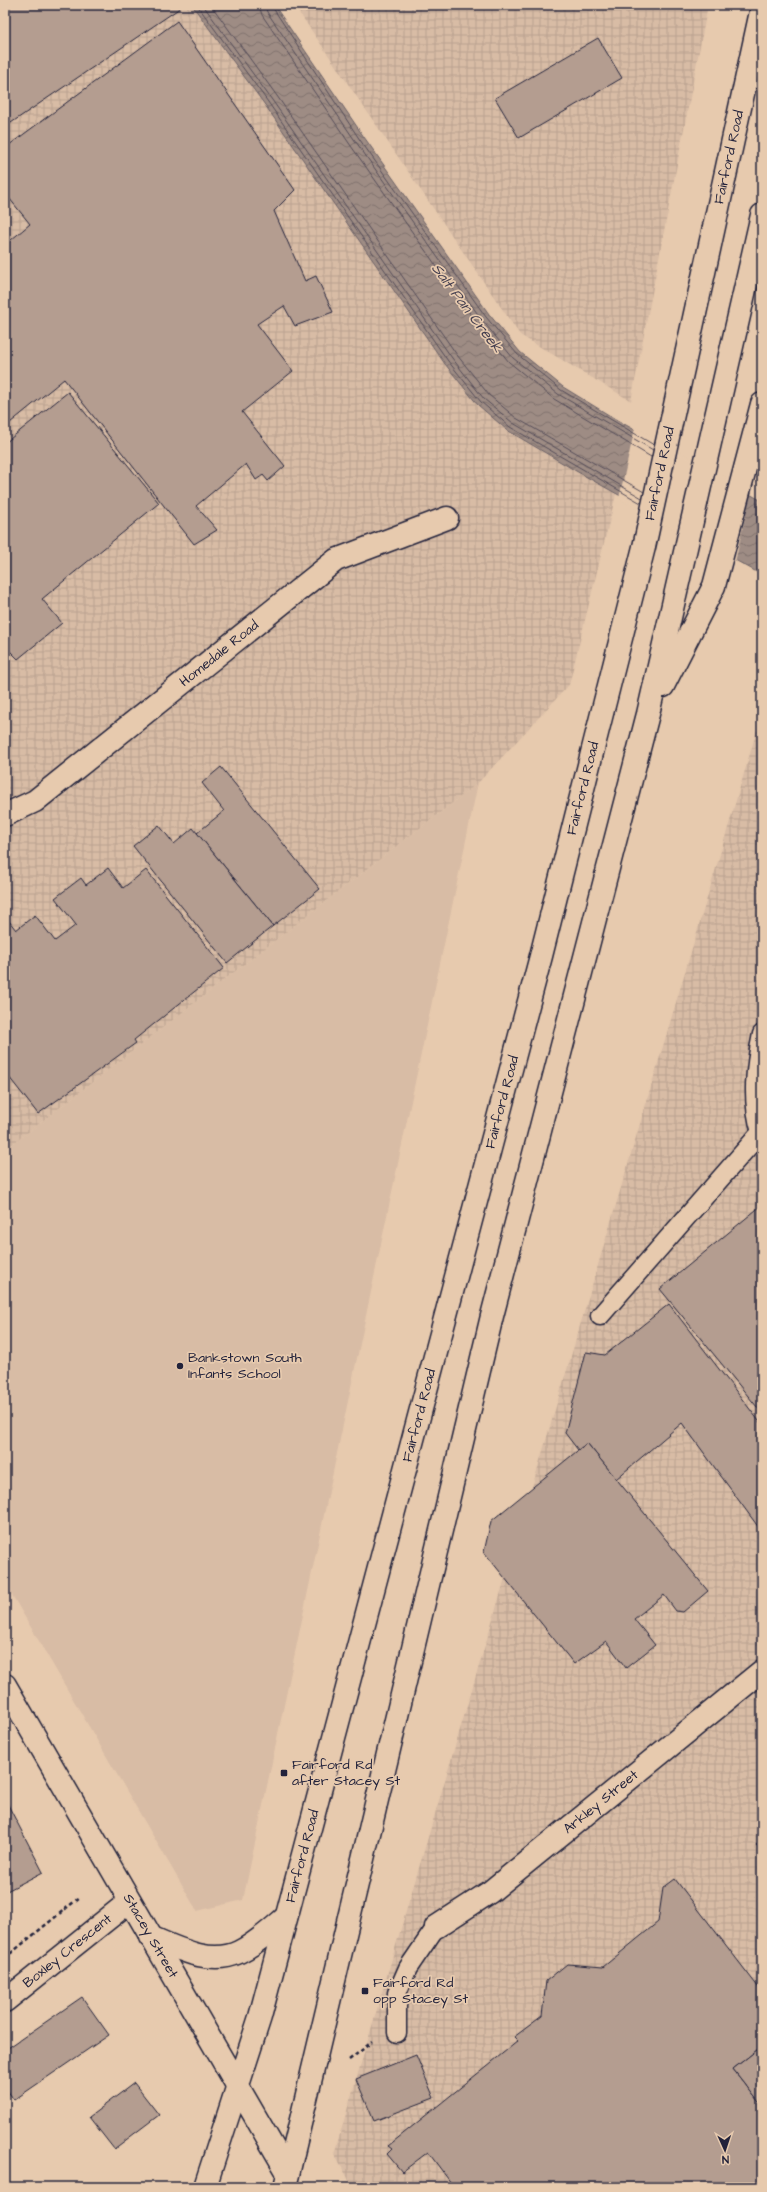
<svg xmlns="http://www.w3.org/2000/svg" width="767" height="2192" viewBox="0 0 767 2192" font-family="'Architects Daughter',sans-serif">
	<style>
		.built { fill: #d8bca5 }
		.industrial { fill: url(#industrial-grid) }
		.water { fill: url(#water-waves); stroke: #6c6267 }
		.pier { fill: #e7caae }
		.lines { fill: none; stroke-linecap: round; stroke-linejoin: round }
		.shore { stroke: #544c58; stroke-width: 1 }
		.building { fill: #b49d90; stroke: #22223b }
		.lane-casing { stroke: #22223b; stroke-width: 21 }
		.street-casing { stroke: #22223b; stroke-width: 25 }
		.highway-casing { stroke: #22223b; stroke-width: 25 }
		.path { stroke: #22223b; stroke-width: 2.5; stroke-dasharray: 4 3; stroke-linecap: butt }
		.lane { stroke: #e7caae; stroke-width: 18 }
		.street { stroke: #e7caae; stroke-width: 22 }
		.highway { stroke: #e7caae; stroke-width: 22 }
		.poi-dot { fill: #22223b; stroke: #e7caae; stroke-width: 1.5 }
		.labels { text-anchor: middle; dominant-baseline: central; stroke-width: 3.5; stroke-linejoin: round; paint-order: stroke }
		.street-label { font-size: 14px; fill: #22223b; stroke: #e7caae }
		.poi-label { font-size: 14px; fill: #22223b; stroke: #e7caae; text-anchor: start }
		.water-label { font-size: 15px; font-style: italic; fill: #413c4d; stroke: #e7caae }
	</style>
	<defs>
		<pattern id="industrial-grid" width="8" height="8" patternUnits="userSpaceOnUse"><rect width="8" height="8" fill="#d8bca5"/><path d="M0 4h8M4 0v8" fill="none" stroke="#b9a18f"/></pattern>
		<pattern id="water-waves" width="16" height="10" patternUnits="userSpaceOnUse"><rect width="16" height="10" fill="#9e8c84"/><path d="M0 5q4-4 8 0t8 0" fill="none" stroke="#80726d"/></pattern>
	</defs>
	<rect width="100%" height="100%" fill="#e7caae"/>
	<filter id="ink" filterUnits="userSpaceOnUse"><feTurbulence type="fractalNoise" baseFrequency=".025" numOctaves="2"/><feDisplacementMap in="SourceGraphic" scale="8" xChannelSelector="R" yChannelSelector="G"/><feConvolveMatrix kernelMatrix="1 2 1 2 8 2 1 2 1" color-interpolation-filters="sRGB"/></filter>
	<g filter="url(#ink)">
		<polygon class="built" points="478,783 243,1900 197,1911 5,1583 5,1150"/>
		<g class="industrial">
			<polygon points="5,5 202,5 618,486 569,685 478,783 5,1150"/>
			<polygon points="294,5 708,5 631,401 520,335"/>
			<polygon points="762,713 762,2187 353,2187 334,2154"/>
		</g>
		<polygon class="water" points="192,5 274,5 364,137 489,314 520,352 563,387 617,420 762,501 762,575 576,471 507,430 478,405 445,364 265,105"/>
		<polygon class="pier" points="635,428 751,492 735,562 619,498"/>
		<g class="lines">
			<g class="shore">
				<polyline points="197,5 268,102 448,361 481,402 510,427 641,503"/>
				<polyline points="203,5 272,100 452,358 484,399 513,423 642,498"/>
				<polyline points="211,5 277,96 457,355 489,395 516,418 644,492"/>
				<polyline points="259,5 262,15 351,146 477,323 509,362 554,399 651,457"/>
				<polyline points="265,5 267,12 356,142 482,320 513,358 558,394 653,450"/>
				<polyline points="271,5 360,140 486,317 517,354 561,390 654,445"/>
			</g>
		</g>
		<g class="building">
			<polygon points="5,5 178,5 180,8 5,127"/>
			<polygon points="177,21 295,190 274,211 305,281 316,276 333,312 295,326 284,306 257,324 293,371 242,412 285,466 268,481 263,475 256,480 246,464 196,506 217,530 194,544 64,379 5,427 5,245 30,224 5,193 5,148"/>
			<polygon points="598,38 622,78 519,138 495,98"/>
			<polygon points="68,392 159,503 42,599 62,623 18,659 5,646 5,443"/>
			<polygon points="221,767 320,889 273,926 197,833 224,811 202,783"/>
			<polygon points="159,825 174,844 193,828 273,926 227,963 133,846"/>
			<polygon points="108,868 123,888 146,870 224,968 134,1040 136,1043 38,1114 5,1072 5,916 16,930 35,915 55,941 76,925 55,898 81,878 86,885"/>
			<polygon points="762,1205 762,1413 660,1289"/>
			<polygon points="669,1304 762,1425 762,1532 682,1423 616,1479 587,1443 578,1450 565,1433 586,1352 605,1355"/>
			<polygon points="587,1443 708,1591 683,1612 676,1611 664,1595 634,1619 655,1645 626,1668 606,1641 574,1664 484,1552 491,1521"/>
			<polygon points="7,1803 43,1872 5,1892 5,1804"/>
			<polygon points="762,1840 762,1852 756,1845"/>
			<polygon points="675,1879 762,1992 762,2046 733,2069 762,2106 762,2187 454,2187 428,2152 402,2172 387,2154 392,2149 388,2146 518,2041 514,2037 542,2016 546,1981 567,1964 603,1967 658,1922 663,1888"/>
			<polygon points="82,1997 109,2035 14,2100 5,2087 5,2050"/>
			<polygon points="762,2046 762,2106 733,2069"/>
			<polygon points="416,2055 434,2098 374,2121 356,2079"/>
			<polygon points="134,2083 159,2115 114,2149 89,2117"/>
		</g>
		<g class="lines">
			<g class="lane-casing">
				<g id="lane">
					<path d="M761 1132C751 1100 755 1067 762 1034"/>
					<polyline points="600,1316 762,1131"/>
					<polyline points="397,2033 397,1993 408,1968 436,1927"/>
				</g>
			</g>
			<g class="street-casing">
				<g id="street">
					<path id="s1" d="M5 815 35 801 336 560 447 518"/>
					<path id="s2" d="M436 1927 490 1892 762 1671"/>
					<path id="s3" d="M5 2001 130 1901"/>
				</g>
			</g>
			<g class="highway-casing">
				<g id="highway">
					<polyline points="663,686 714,586 762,404"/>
					<path id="s4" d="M5 1685 288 2173"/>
					<path d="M150 1937C177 1948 210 1966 239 1952 256 1944 272 1929 286 1917"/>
					<path id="s5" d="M205 2187 260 2017 541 956 593 749 644 547 762 7"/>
					<polyline points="285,2187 492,1316 648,714 762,215"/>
				</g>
			</g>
			<g class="path">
				<polyline points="5,1958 80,1897"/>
				<polyline points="349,2060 372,2042"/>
			</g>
			<use href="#lane" class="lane"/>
			<use href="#street" class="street"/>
			<use href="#highway" class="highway"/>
		</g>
	</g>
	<g class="poi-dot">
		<circle cx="180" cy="1366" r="4"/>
		<rect x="280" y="1769" width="8" height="8" rx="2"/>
		<rect x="361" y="1987" width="8" height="8" rx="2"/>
	</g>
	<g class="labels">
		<g class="street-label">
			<text stroke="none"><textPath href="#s5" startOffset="2097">Fairford Road</textPath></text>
			<text stroke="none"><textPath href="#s5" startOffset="1773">Fairford Road</textPath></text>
			<text stroke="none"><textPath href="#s1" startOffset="269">Homedale Road</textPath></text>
			<text stroke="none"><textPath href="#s5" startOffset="1449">Fairford Road</textPath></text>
			<text stroke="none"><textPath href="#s5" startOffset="1125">Fairford Road</textPath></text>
			<text stroke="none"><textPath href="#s5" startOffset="801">Fairford Road</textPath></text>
			<text stroke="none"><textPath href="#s2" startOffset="207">Arkley Street</textPath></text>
			<text stroke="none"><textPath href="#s5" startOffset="345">Fairford Road</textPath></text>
			<text stroke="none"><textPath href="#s4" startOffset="290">Stacey Street</textPath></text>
			<text stroke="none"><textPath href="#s3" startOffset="80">Boxley Crescent</textPath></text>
		</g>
		<g class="poi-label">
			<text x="188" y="1358">Bankstown South<tspan x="188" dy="16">Infants School</tspan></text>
			<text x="292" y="1765">Fairford Rd<tspan x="292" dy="16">after Stacey St</tspan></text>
			<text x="373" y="1983">Fairford Rd<tspan x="373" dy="16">opp Stacey St</tspan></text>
		</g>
		<g class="water-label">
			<text transform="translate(467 308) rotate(53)">Salt Pan Creek</text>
		</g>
	</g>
	<rect width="767" height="2192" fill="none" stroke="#e7caae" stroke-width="20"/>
	<rect x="10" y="10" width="747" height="2172" fill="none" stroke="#22223b" stroke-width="1.5" filter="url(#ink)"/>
	<g transform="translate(725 2150) rotate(177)" stroke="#e7caae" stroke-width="3" paint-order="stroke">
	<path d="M0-3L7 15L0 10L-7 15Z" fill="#22223b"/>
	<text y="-6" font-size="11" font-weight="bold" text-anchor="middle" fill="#22223b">N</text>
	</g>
</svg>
